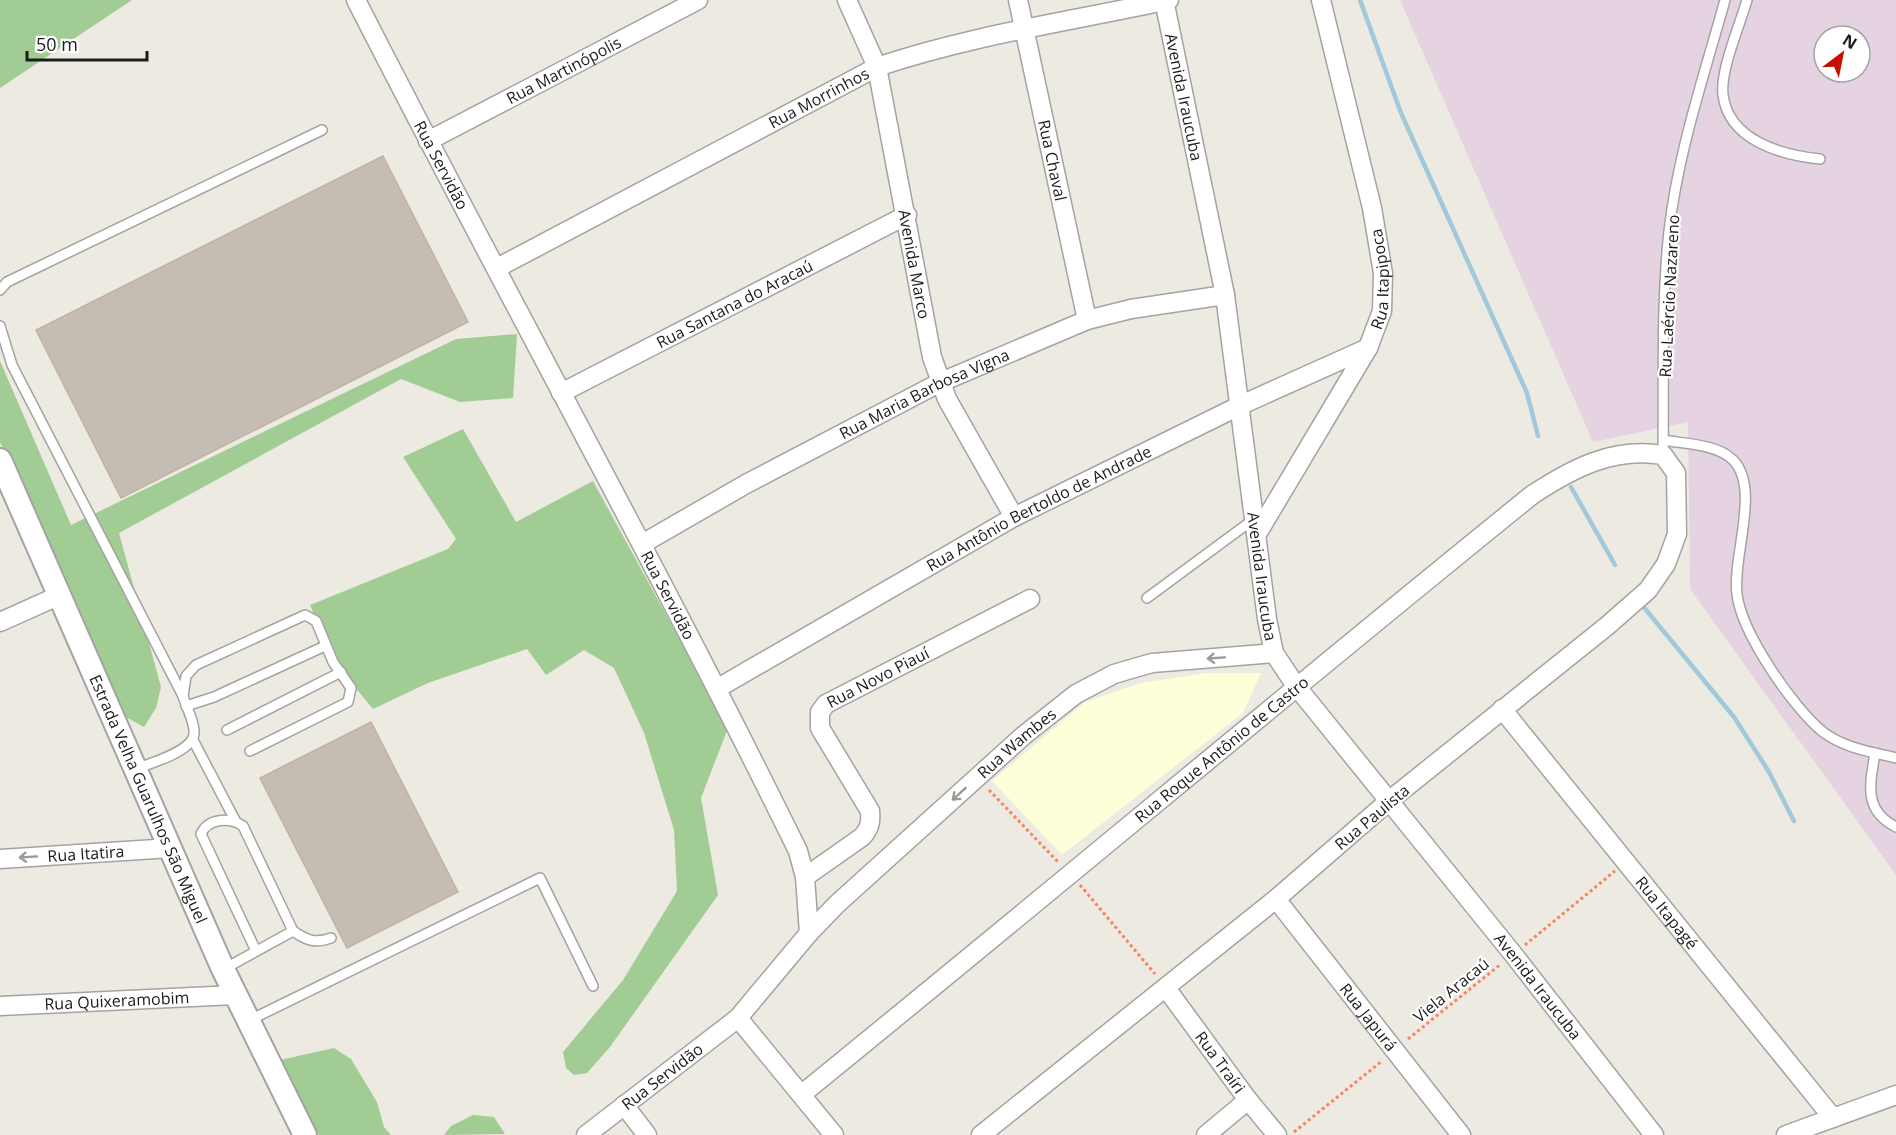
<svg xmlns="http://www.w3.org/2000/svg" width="1896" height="1135" viewBox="0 0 1896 1135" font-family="'Open Sans',sans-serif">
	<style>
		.industrial { fill: #e6d3e1; fill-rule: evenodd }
		.education { fill: #fcffd8 }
		.forest { fill: #a1cd95 }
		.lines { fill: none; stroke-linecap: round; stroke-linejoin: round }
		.stream { stroke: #a0c9dc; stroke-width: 4.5 }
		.building { fill: #c5bdb4; stroke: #bfb2a3; stroke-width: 1.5 }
		.service-casing { stroke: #a3a3a3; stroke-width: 12 }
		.minor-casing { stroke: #a3a3a3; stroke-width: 21 }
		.tertiary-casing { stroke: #a3a3a3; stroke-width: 26 }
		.path { stroke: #fa8265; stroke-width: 3; stroke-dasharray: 3 3; stroke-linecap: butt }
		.service { stroke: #fff; stroke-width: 9 }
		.minor { stroke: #fff; stroke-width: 18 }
		.tertiary { stroke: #fff; stroke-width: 22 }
		.oneway { stroke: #999 }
		.labels { text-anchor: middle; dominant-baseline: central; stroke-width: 4.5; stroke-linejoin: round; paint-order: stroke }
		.street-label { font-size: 16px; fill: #1c1c1c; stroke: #fff }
	</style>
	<rect width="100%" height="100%" fill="#edeae1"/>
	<path class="industrial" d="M1400 0H1896V875L1690 589 1688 422 1593 442ZM1824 36H1860V72H1824Z"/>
	<polygon class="education" points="1206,673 1261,673 1243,713 1062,855 992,781 1085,702 1141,683"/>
	<g class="forest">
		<polygon points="0,0 132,0 0,88"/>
		<polygon points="517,334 513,398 460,402 401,379 119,533 161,687 156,708 144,727 122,715 0,442 0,361 71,525 456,339"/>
		<polygon points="463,429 516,522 593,481 728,728 701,798 718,895 610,1047 587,1073 574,1075 566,1068 563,1052 623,980 677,891 674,830 644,733 614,668 584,650 546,675 527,649 428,683 373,709 334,662 310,605 448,549 456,539 403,457"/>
		<polygon points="334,1048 351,1059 377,1102 384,1127 391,1135 319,1135 280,1060"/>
		<polygon points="473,1115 494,1117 505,1134 444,1135 451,1126"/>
	</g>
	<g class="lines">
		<g class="stream">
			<polyline points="1360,0 1401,113 1527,393 1538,436"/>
			<polyline points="1571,487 1615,565"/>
			<polyline points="1642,605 1734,717 1769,772 1794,821"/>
		</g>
	</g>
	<g class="building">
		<polygon points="383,156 468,322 121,498 36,330"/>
		<polygon points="371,722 458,892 347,948 260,778"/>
	</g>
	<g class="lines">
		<g class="service-casing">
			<g id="service">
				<path d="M1747 0C1740 25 1720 70 1723 95 1729 141 1782 155 1820 159"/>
				<polyline points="0,290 7,282 322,130"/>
				<path d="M0 326 12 365 183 696C186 707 195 722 194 733 194 751 151 763 135 769"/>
				<path d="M1663 440C1685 444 1717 444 1733 460 1761 488 1732 557 1737 594 1741 632 1793 708 1823 732 1844 748 1872 752 1896 758"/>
				<path d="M1663 455C1664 380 1661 305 1669 231 1678 152 1704 76 1725 0"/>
				<polyline points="1147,598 1254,519"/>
				<polyline points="183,696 186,676 196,665 305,615 316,621 333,662 351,688 348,702 250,751"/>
				<polyline points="186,706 214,697 325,646"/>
				<polyline points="227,730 341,672"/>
				<polyline points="193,740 235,820"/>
				<path d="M1875 753C1870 785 1863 810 1896 827"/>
				<path d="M256 951 201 834C208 818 230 817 243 826L293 931C306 940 315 944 331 938"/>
				<polyline points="224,969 293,931"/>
				<polyline points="250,1020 540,878 593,986"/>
			</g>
		</g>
		<g class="minor-casing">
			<g id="minor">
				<path id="s1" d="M356 0C501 285 657 564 798 851L805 877 809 933"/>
				<path id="s2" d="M847 0 877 67 932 357 947 399 1014 517"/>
				<path id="s3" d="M1018 0 1087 320"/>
				<path id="s4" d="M1164 0 1225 295 1267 619 1274 653 1296 686 1513 954 1654 1135"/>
				<path id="s5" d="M428 141 698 0"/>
				<path id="s6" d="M497 268 877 67C972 35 1072 21 1169 0"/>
				<path id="s7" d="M561 393 907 215"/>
				<path id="s8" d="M1257 534 1368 348 1382 311 1383 273 1372 208 1321 0"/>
				<path id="s9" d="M642 544 746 484 939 383 1087 320 1131 309 1225 295"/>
				<polyline points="0,622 58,596"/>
				<path id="s10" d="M718 688 1014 517 1241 405 1368 348"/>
				<path id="s11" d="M1502 709 1833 1118"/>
				<path id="s12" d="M0 859 171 848"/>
				<path id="s13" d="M805 877 862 837C870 828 871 822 870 811L820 728V712L826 704 1030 599"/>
				<path id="s14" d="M1276 899 1461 1135"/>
				<path id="s15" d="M1166 988 1248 1100 1277 1135"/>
				<path id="s16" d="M0 1006 235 995"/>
				<polyline points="738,1018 834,1135"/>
				<path id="s17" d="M802 1094C1046 896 1287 693 1532 495 1573 468 1613 447 1663 455L1676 473 1677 534 1666 564 1648 590 1607 626 1390 800 1276 899 981 1135"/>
				<polyline points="624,1105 647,1135"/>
				<path id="s18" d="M586 1135 738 1018 809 933 837 904 1023 736 1076 694 1114 674 1152 663 1274 653"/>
				<polyline points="1206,1135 1248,1100"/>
				<polyline points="1786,1135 1896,1095"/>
			</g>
		</g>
		<g class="tertiary-casing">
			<g id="tertiary">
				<path id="s19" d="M0 460 223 969 305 1135"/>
			</g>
		</g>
		<g class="path">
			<polyline points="989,790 1059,863"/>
			<polyline points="1080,885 1155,974"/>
			<polyline points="1525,945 1615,871"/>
			<polyline points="1408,1039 1501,964"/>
			<polyline points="1294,1132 1382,1061"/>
		</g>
		<use href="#service" class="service"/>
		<use href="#minor" class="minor"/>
		<use href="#tertiary" class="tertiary"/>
	</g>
	<defs><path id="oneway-shaft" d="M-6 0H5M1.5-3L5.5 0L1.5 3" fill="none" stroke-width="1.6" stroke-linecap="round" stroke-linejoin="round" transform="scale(1.5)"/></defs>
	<g class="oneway">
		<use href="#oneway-shaft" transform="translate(1216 658) rotate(176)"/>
		<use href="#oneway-shaft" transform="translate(959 794) rotate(138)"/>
		<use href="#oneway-shaft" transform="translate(28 857) rotate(176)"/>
	</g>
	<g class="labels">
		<g class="street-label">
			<text stroke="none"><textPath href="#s5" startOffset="153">Rua Martinópolis</textPath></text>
			<text stroke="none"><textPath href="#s4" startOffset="99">Avenida Iraucuba</textPath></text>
			<text stroke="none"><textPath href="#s6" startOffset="364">Rua Morrinhos</textPath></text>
			<text stroke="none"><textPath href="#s3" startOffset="164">Rua Chaval</textPath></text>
			<text stroke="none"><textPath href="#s1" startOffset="186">Rua Servidão</textPath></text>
			<text stroke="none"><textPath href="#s2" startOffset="274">Avenida Marco</textPath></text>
			<text stroke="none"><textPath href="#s8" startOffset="288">Rua Itapipoca</textPath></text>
			<text transform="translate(1669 296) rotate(-87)">Rua Laércio Nazareno</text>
			<text stroke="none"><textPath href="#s7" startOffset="195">Rua Santana do Aracaú</textPath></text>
			<text stroke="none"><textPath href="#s9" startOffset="320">Rua Maria Barbosa Vigna</textPath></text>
			<text stroke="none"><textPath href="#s10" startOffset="368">Rua Antônio Bertoldo de Andrade</textPath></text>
			<text stroke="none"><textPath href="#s4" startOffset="585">Avenida Iraucuba</textPath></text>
			<text stroke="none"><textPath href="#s1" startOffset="672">Rua Servidão</textPath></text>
			<text stroke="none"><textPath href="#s13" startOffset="279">Rua Novo Piauí</textPath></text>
			<text stroke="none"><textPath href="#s18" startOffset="584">Rua Wambes</textPath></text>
			<text stroke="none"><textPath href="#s17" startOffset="543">Rua Roque Antônio de Castro</textPath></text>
			<text stroke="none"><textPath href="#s19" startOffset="370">Estrada Velha Guarulhos São Miguel</textPath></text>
			<text transform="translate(1372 817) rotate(-40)">Rua Paulista</text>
			<text stroke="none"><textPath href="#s12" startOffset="86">Rua Itatira</textPath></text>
			<text stroke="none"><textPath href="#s11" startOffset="262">Rua Itapagé</textPath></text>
			<text stroke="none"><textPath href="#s4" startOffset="1088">Avenida Iraucuba</textPath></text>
			<text transform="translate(1451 990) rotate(-39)">Viela Aracaú</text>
			<text stroke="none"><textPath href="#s16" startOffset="117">Rua Quixeramobim</textPath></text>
			<text stroke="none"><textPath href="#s14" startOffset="150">Rua Japurá</textPath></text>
			<text stroke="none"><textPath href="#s15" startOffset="92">Rua Traíri</textPath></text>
			<text stroke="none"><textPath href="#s18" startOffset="96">Rua Servidão</textPath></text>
		</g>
	</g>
	<g transform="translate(1842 54) rotate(32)"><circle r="28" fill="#ffffff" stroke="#a4a4a4" stroke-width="1.5"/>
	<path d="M0-4.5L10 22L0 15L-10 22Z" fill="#c71100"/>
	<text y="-9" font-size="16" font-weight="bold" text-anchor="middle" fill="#1c1c1c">N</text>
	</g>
	<path d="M27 51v9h120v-9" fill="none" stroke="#1c1c1c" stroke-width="3"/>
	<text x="36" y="51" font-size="18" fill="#1c1c1c" stroke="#ffffff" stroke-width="4.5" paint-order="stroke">50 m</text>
</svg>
